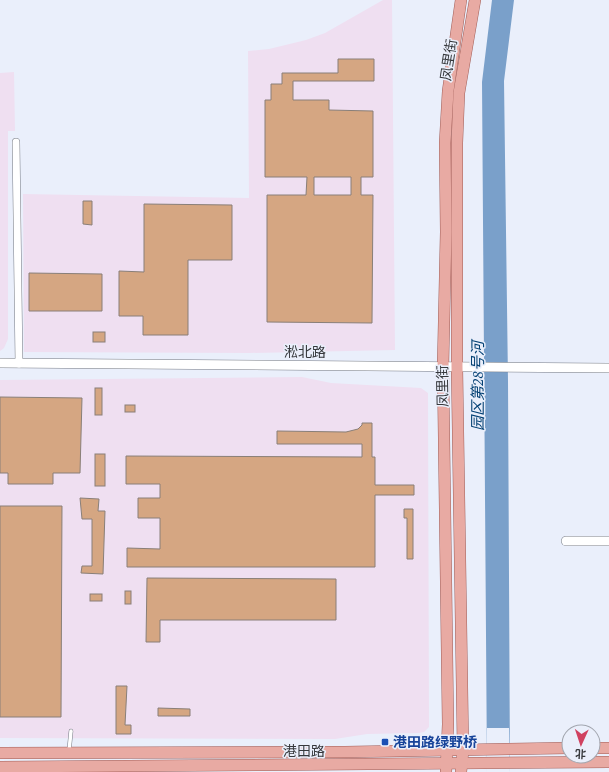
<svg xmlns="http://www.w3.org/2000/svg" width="609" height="772" viewBox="0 0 609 772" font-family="Spectral,'Noto Sans SC',serif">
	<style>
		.industrial { fill: #efdff1 }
		.water { fill: #7aa0ca }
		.pier { fill: #eaeffb }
		.building { fill: #d5a682; stroke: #897f78; fill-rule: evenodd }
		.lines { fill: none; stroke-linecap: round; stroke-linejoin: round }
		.service-casing { stroke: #747983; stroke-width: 4.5 }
		.minor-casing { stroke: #747983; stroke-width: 8 }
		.tertiary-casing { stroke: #747983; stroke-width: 10 }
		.primary-casing { stroke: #a05d57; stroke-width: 12 }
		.service { stroke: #fff; stroke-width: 3.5 }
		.minor { stroke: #fff; stroke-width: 7 }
		.tertiary { stroke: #fff; stroke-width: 9 }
		.primary { stroke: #e8aaa3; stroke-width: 11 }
		.transit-dot { fill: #1a4fb4; stroke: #eaeffb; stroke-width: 1.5 }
		.labels { text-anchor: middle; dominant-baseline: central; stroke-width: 3; stroke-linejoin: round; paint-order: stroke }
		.street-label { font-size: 14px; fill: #36383c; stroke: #eaeffb }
		.transit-label { font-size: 14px; font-weight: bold; fill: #164399; stroke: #eaeffb; text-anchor: start }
		.water-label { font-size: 15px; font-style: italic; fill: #034073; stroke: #eaeffb }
	</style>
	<rect width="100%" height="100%" fill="#eaeffb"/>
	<g class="industrial">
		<polygon points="383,0 392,0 395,350 249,353 24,352 23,194 249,198 248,51 269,49 306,40 325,33"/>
		<polygon points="14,72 15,131 8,131 8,339 4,348 0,351 0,73"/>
		<polygon points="302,377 331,383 421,388 428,393 429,727 424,732 419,733 367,734 335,739 0,738 0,380"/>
	</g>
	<polygon class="water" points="492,0 514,0 504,81 508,381 510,772 487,772 482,82"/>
	<polygon class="pier" points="487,728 509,728 510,772 487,772"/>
	<g class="building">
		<path d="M338 59H374V81H293V100H329V110L373 111V177H361V195H373L372 323 267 322V195H306L307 177H265V100H271V84H282V73H338ZM314 177H351V195H314Z"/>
		<polygon points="83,201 92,201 92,225 83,224"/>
		<polygon points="144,204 232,205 232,260 188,260 188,335 143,335 143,316 119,316 119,271 144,272"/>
		<polygon points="29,273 102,274 102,311 29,311"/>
		<rect x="93" y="332" width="12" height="10"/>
		<rect x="95" y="388" width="7" height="27"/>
		<polygon points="0,397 82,398 80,473 53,473 53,484 8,484 8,473 0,473"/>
		<rect x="125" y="405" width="10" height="7"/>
		<polygon points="362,423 372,423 372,457 375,457 375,485 414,485 414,495 375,495 375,567 127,567 127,548 160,549 160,518 138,518 138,498 160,498 160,484 126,484 126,456 362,457 362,444 277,444 277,431 346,432 358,429 362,425"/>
		<rect x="95" y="454" width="10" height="32"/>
		<polygon points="80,498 99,499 98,511 105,511 103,574 81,573 82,566 92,566 92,519 82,519"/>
		<polygon points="0,506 62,506 61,717 0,717"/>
		<polygon points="404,509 413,509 413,559 407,559 407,518 404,518"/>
		<polygon points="147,578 336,579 336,620 160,620 160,642 146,642"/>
		<rect x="125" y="591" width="6" height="13"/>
		<rect x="90" y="594" width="12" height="7"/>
		<polygon points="116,686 127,686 125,725 131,725 131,734 116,734"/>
		<polygon points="158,708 190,709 190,716 158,716"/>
	</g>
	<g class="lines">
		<g class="service-casing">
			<polyline id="service" points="69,751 71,731"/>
		</g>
		<g class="minor-casing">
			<polyline id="minor" points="16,142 19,364"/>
		</g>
		<g class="tertiary-casing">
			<g id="tertiary">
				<polyline points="0,363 609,368"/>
				<polyline points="566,541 609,541"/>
			</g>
		</g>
		<g class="primary-casing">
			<g id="primary">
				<polyline points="593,748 609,748"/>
				<polyline points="0,753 345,752 569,748"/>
				<polyline points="0,767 609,762"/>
				<polyline points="446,772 448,724 443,367 446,232 445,143 448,91 461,0"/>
				<polyline points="461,772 463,750 457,367 457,143 459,93 475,0"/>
			</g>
		</g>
		<use href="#service" class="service"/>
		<use href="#minor" class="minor"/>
		<use href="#tertiary" class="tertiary"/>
		<use href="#primary" class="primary"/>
	</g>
	<rect class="transit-dot" x="381" y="738" width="8" height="8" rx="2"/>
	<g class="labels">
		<g class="street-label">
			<text transform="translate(449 60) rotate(-81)">凤里街</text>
			<text x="305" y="352">淞北路</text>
			<text transform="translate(443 386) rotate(-91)">凤里街</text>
			<text x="304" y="751">港田路</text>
		</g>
		<g class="transit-label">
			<text x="393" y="742">港田路绿野桥</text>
		</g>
		<g class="water-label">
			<text transform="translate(478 386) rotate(-90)">园区第28号河</text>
		</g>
	</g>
	<g transform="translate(581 744) rotate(183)"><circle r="19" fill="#eaeffb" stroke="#a2a6af"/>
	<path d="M0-3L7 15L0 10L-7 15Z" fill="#d04160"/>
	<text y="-6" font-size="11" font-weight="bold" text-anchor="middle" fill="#36383c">北</text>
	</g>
</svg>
